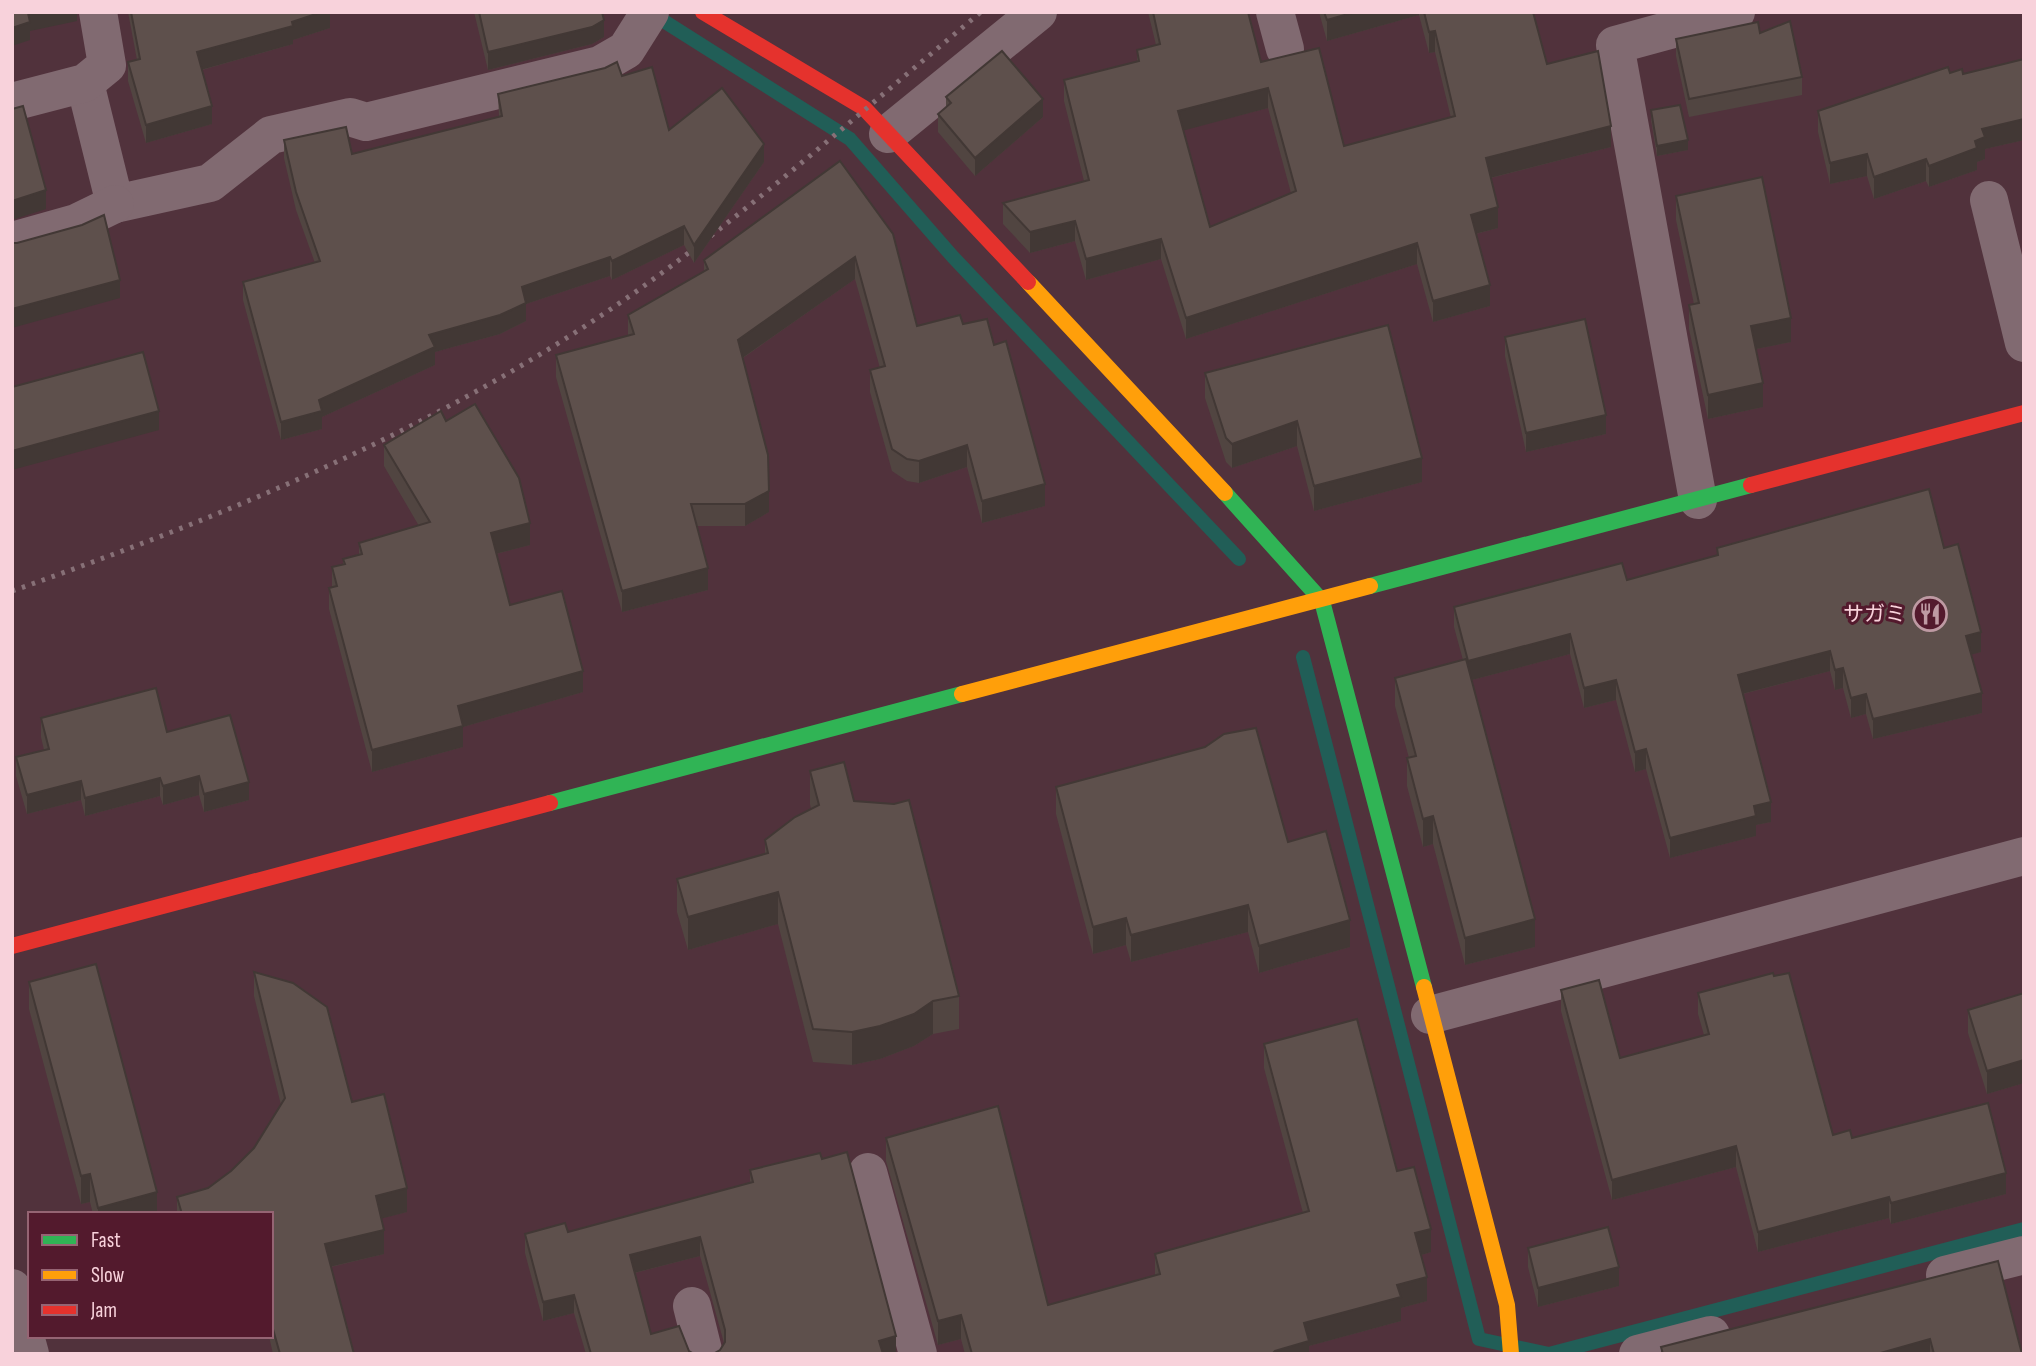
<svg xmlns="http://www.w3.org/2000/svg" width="2036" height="1366" viewBox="0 0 2036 1366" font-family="'Sofia Sans Condensed','Noto Sans JP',sans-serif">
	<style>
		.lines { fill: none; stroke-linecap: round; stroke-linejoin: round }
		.stream { stroke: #215e57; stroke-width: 14 }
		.street { stroke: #816a71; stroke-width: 38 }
		.fast { stroke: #30b455; stroke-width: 16 }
		.slow { stroke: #ff9f0a; stroke-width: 16 }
		.jam { stroke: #e5322d; stroke-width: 16 }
		.rail { stroke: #877077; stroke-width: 5; stroke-dasharray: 3.5 7; stroke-linecap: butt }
		.wall { fill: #514541; fill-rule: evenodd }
		.shaded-wall { fill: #423835 }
		.building { fill: #5e504c; stroke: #423835; stroke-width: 2; fill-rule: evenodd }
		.labels { text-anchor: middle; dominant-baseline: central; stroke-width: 6; stroke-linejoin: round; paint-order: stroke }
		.poi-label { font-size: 21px; fill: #f8d2db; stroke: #531a2d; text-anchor: end }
	</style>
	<rect width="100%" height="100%" fill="#51323c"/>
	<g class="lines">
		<g class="stream">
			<polyline points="651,13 850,139 953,257 1239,559"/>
			<polyline points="1303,657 1479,1339 1549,1354 2024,1229"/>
		</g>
		<g class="street">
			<polyline points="1275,12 1285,49"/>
			<polyline points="85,83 115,204 210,183 271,135 350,117 366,122 600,65 626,50 650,12"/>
			<polyline points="12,102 85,83 107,65 98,12"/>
			<polyline points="888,134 1038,12"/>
			<polyline points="1989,200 2024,343"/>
			<polyline points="12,241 76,223 115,204"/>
			<polyline points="1698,500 1615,45 1736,12"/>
			<polyline points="1430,1015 2024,856"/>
			<polyline points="868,1172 918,1354"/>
			<polyline points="1945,1275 2024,1255"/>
			<polyline points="12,1288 30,1354"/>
			<polyline points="692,1306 704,1354"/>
			<polyline points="1638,1354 1711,1335"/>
		</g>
		<g class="fast">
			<polyline points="1225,493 1322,601 1424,987"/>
			<polyline points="1370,586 1751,485"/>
			<polyline points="550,803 962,694"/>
		</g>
		<g class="slow">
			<polyline points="1028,282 1225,493"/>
			<polyline points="962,694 1370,586"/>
			<polyline points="1424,987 1507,1305 1511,1354"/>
		</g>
		<g class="jam">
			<polyline points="703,12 864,108 1028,282"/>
			<polyline points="1751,485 2024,413"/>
			<polyline points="12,946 550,803"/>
		</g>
		<path class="rail" d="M12 591C234 513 457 421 648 283 764 199 871 103 981 12"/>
	</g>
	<g class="wall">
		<polygon points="128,12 330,12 330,28 293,40 293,44 202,70 212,124 146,143 128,81 128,62 137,60"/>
		<polygon points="474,12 602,12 604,37 592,44 488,70"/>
		<path d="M1148 12H1248L1261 62 1344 146 1451 118 1435 52 1429 53 1419 15 1327 41 1319 12H1533L1547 64 1611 147 1491 178 1498 228 1476 234 1490 306 1433 322 1417 264 1186 339 1161 259 1086 280 1075 241 1030 253 1003 224V203L1084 181 1064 101V80L1137 62V50L1156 45ZM1268 108 1291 193 1210 227 1183 130Z"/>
		<polygon points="1676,39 1802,77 1802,95 1689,117 1676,56"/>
		<polygon points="2024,59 2024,140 1985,149 1985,159 1977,162 1977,170 1929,187 1926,181 1874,199 1867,176 1830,184 1818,132 1818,111 1950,73 1963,74"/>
		<polygon points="622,76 669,130 764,162 694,263 684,245 612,280 610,276 526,304 526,321 500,334 435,352 435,365 322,417 322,429 281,440 243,300 243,282 315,263 296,210 284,158 284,140 352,154 499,117 498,94"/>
		<polygon points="946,97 1043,117 975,176 938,132 938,114 946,107"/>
		<polygon points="1651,110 1688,150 1657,156 1651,120"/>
		<polygon points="840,161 917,326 963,324 994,345 1045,506 982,523 967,467 919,483 907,481 892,471 870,392 870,370 880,368 855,279 743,358 769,512 745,526 697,526 708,590 622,612 556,377 556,355 628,335 628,315 704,272 704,260"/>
		<polygon points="1676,196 1791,342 1756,349 1763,407 1708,419 1689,329 1689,305 1694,304 1676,220"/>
		<polygon points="1505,337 1606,434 1526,452 1505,356"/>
		<polygon points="1205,373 1422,482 1314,511 1297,446 1232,468 1226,462 1205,398"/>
		<polygon points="446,421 530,545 496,554 510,605 583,692 463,727 463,747 372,772 329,609 329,588 332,587 332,567 343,564 343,559 359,554 359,543 419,526 384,466 384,445"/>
		<polygon points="1717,548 1944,548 1981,652 1971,654 1982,713 1873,739 1866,714 1851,718 1843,688 1835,690 1830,671 1743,694 1771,822 1756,825 1756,836 1670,858 1646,769 1635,772 1616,700 1584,708 1570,654 1472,680 1535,947 1465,965 1433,844 1423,847 1407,786 1407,758 1409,758 1395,706 1395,678 1463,660 1454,627 1454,607 1627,580 1717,555"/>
		<polygon points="41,718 167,732 249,800 204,812 199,795 163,805 160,796 85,816 81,800 27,814 16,776 16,757 44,750 41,737"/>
		<polygon points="810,771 854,801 959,996 959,1029 933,1034 914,1046 880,1059 852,1065 813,1062 778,924 688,950 677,912 677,879 765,854 765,840 811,809 810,804"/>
		<polygon points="1056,787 1288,842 1350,947 1259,973 1248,932 1131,962 1126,945 1093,954 1056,814"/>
		<polygon points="254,972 352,1102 407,1212 382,1218 384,1254 331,1267 354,1354 273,1354 269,1336 271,1336 271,1214 177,1214 177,1197 208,1188 231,1171 254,1148 281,1105 254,996"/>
		<polygon points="29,982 157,1214 93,1214 90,1202 81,1204 29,1009"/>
		<polygon points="1561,990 1620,1058 1704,1035 1698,1014 1698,993 1833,1135 1852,1138 2006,1194 1891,1224 1889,1218 1758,1252 1736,1167 1612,1200 1561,1011"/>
		<polygon points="2024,993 2024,1083 1987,1094 1968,1033 1968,1010"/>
		<polygon points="1264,1044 1397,1171 1431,1252 1421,1255 1427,1301 1401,1308 1401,1321 1309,1346 1309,1354 965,1354 961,1339 938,1345 886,1161 886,1138 1048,1305 1155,1275 1155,1254 1303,1213 1264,1068"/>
		<polygon points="750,1170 896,1354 720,1350 724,1343 700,1256 635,1273 651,1334 694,1354 586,1354 574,1313 543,1321 525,1253 525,1234 568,1232 750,1183"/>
		<polygon points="1528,1248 1619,1286 1538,1307 1528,1267"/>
		<polygon points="1998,1261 2022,1354 1661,1354 1661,1347"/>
	</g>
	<g class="shaded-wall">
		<polygon points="77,12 77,21 30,31 30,40 12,46 12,28 28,13"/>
		<polygon points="322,12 330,12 330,28 293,40 293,44 197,71 197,52"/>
		<polygon points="1355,12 1419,12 1419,15 1327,41 1327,20"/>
		<polygon points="604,20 604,37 592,44 488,70 488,52"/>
		<polygon points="1435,31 1435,52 1429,53 1429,32"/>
		<polygon points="1268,88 1268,108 1178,132 1178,111"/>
		<polygon points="1043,99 1043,117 975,176 975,158"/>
		<polygon points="212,106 212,124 146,143 146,125"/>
		<polygon points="2024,119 2024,140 1985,149 1985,159 1977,162 1977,170 1929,187 1929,166 1975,141 1982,129"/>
		<polygon points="1611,126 1611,147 1486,179 1486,158"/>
		<polygon points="1688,140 1688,150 1657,156 1657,146"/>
		<polygon points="764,144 764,162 694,263 694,245"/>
		<polygon points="1867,154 1867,176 1830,184 1830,163"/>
		<polygon points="1926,159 1926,181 1874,199 1874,177"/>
		<polygon points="46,190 46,209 12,220 12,201"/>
		<polygon points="1498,207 1498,228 1471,235 1471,215"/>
		<polygon points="1075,221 1075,241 1030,253 1030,232"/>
		<polygon points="684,226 684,245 612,280 612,261"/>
		<polygon points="1161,239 1161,259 1086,280 1086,259"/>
		<polygon points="1417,243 1417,264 1186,339 1186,318"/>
		<polygon points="610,257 610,276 526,304 526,321 500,334 435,352 435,365 322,417 322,429 281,440 281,422 429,335 522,287"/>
		<polygon points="855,257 855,279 738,361 738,340"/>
		<polygon points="120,280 120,298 12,328 12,309"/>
		<polygon points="1490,285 1490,306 1433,322 1433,301"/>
		<polygon points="1791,318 1791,342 1751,350 1751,326"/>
		<polygon points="1763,383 1763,407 1708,419 1708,395"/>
		<polygon points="159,411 159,430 12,470 12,451"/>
		<polygon points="1606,415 1606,434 1526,452 1526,433"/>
		<polygon points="1297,421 1297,446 1232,468 1232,444"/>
		<polygon points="967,445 967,467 919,483 919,461"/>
		<polygon points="1422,458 1422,482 1314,511 1314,486"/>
		<polygon points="1045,484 1045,506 982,523 982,501"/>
		<polygon points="769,491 769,512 745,526 745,504"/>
		<polygon points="530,523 530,545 491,555 491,533"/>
		<polygon points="708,568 708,590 622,612 622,591"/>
		<polygon points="1981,632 1981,652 1966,656 1966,636"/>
		<polygon points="1570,634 1570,654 1468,681 1468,661"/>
		<polygon points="1830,651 1830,671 1738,695 1738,675"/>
		<polygon points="1843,668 1843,688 1835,690 1835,670"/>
		<polygon points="583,671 583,692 463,727 463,747 372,772 372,750 458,706"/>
		<polygon points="1616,680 1616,700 1584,708 1584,688"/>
		<polygon points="1982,693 1982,713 1873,739 1873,719"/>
		<polygon points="1866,694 1866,714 1851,718 1851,698"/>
		<polygon points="1646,749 1646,769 1635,772 1635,752"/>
		<polygon points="199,776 199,795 163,805 163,786"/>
		<polygon points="160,778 160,796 85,816 85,798"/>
		<polygon points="81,781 81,800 27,814 27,795"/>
		<polygon points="249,782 249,800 204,812 204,794"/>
		<polygon points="1771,802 1771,822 1756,825 1756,836 1670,858 1670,838 1754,806"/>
		<polygon points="1433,816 1433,844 1423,847 1423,819"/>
		<polygon points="778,892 778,924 688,950 688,917"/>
		<polygon points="1248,905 1248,932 1131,962 1131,935"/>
		<polygon points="1126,918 1126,945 1093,954 1093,927"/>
		<polygon points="1535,919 1535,947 1465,965 1465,938"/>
		<polygon points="1350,920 1350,947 1259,973 1259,946"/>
		<polygon points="933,1001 933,1034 914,1046 880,1059 852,1065 852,1032"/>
		<polygon points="2024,1060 2024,1083 1987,1094 1987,1071"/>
		<polygon points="1736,1146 1736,1167 1612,1200 1612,1180"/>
		<polygon points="2006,1173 2006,1194 1891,1224 1891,1203"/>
		<polygon points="90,1174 90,1202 81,1204 81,1176"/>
		<polygon points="407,1188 407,1212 376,1220 376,1196"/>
		<polygon points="157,1192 157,1214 98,1214 98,1208"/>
		<polygon points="1889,1197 1889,1218 1758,1252 1758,1232"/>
		<polygon points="1431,1229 1431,1252 1415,1257 1415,1233"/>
		<polygon points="384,1230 384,1254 325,1268 325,1244"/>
		<polygon points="700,1237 700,1256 630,1274 630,1255"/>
		<polygon points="1619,1267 1619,1286 1538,1307 1538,1288"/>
		<polygon points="1427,1277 1427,1301 1401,1308 1401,1321 1309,1346 1309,1354 1272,1354 1304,1323 1397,1285"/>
		<polygon points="574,1295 574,1313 543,1321 543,1302"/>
		<polygon points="961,1315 961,1339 938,1345 938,1321"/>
		<polygon points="896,1336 896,1354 879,1354 879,1341"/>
		<polygon points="1930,1339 1930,1354 1877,1354"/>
	</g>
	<g class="building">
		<polygon points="12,12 30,12 28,13 30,22 12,28"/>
		<polygon points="131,12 322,12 292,22 293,26 197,52 212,106 146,125 128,62 140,59"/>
		<polygon points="479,12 602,12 604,20 592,27 488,52"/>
		<path d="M1153 12H1248L1261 62 1319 48 1344 146 1455 116 1435 31 1429 32 1424 12H1533L1547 64 1598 51 1611 126 1486 158 1498 207 1471 215 1490 285 1433 301 1417 243 1186 318 1161 239 1086 259 1075 221 1030 232 1003 203 1089 180 1064 80 1139 61 1137 50 1160 44ZM1268 88 1296 191 1210 227 1178 111Z"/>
		<polygon points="1324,12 1355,12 1327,20"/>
		<polygon points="1790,21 1802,77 1689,99 1676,39 1758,22 1760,33"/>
		<polygon points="1002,51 1043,99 975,158 938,114 951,103 946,97"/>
		<polygon points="2024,59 2024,119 1982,129 1985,137 1975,141 1977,148 1929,166 1926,159 1874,177 1867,154 1830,163 1818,111 1948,67 1950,73 1962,69 1963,74"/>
		<polygon points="617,62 622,76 652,67 669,130 722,88 764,144 694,245 684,226 612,261 610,257 522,287 526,303 500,315 429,335 435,347 319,400 322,411 281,422 243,282 320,261 296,192 284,140 346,127 352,154 502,116 498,94 605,68"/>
		<polygon points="1680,105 1688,140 1657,146 1651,110"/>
		<polygon points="23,106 46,190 12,201 12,109"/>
		<polygon points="840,161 893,234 917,326 960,315 963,324 987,319 994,345 1006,341 1045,484 982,501 967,445 919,461 907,459 892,449 870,370 885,366 855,257 738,340 768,455 769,491 745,504 691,504 708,568 622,591 556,355 634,334 628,315 708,269 704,260"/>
		<polygon points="1762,177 1791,318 1751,326 1763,383 1708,395 1689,305 1699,303 1676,196"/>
		<polygon points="104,215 120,280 12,309 12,243 17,243 82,225"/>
		<polygon points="1585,319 1606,415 1526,433 1505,337"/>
		<polygon points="1388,325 1422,458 1314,486 1297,421 1232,444 1226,438 1205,373"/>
		<polygon points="143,352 159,411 12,451 12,387"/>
		<polygon points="475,404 519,478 530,523 491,533 510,605 562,591 583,671 458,706 463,726 372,750 329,588 337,586 332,567 345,564 343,559 362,554 359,543 430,522 384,445 441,411 446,421"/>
		<polygon points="1929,489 1944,548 1958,544 1981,632 1966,636 1982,693 1873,719 1866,694 1851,698 1843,668 1835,670 1830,651 1738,675 1771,802 1754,806 1756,816 1670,838 1646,749 1635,752 1616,680 1584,688 1570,634 1468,661 1454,607 1622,563 1627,580 1718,555 1717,548"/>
		<polygon points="1466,659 1535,919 1465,938 1433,816 1423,819 1407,758 1416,756 1395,678"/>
		<polygon points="156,688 167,732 230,715 249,782 204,794 199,776 163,786 160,778 85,798 81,781 27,795 16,757 49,749 41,718"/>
		<polygon points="1256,728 1288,842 1326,831 1350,920 1259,946 1248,905 1131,935 1126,918 1093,927 1056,787 1205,747 1224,734"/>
		<polygon points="844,762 854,801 894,804 909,800 959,996 933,1001 914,1014 880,1026 852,1032 813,1029 778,892 688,917 677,879 768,853 765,840 795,817 819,805 810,771"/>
		<polygon points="96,964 157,1192 98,1208 90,1174 81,1176 29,982"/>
		<polygon points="254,972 293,983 327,1007 352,1102 384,1094 407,1188 376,1196 384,1230 325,1244 354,1354 280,1354 271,1322 271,1214 182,1214 177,1197 208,1188 231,1171 254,1148 285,1098"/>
		<polygon points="1773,973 1774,976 1789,973 1833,1135 1850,1130 1852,1138 1988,1103 2006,1173 1891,1203 1889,1197 1758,1232 1736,1146 1612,1180 1561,990 1599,980 1620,1058 1709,1034 1698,993"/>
		<polygon points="2024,993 2024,1060 1987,1071 1968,1010"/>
		<polygon points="1357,1019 1397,1171 1414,1167 1431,1229 1415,1233 1427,1277 1397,1285 1401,1297 1304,1323 1309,1341 1275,1351 1272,1354 972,1354 961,1315 938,1321 886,1138 998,1106 1048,1305 1160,1274 1155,1254 1309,1211 1264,1044"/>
		<polygon points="847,1152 896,1336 879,1341 883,1354 713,1354 720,1350 725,1342 725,1330 700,1237 630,1255 651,1334 679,1326 689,1351 694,1354 591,1354 574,1295 543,1302 525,1234 565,1223 568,1232 753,1182 750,1170 820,1153 822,1159"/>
		<polygon points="1608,1227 1619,1267 1538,1288 1528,1248"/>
		<polygon points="1998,1261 2022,1354 1934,1354 1930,1339 1877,1354 1663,1354 1661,1347"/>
	</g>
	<defs>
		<g id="restaurant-ring" transform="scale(1.75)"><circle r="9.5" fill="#531a2d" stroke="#be9aa3" stroke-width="1.5"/><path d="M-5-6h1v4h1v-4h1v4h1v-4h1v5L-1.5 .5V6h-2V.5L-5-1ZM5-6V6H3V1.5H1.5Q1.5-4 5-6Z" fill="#be9aa3"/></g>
	</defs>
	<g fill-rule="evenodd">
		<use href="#restaurant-ring" x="1930" y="614"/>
	</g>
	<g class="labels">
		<g class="poi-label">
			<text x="1906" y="614">サガミ</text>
		</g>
	</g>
	<rect width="2036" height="1366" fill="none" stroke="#f8d2db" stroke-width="28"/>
	<rect x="28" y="1212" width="245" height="126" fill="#531a2d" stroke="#956473" stroke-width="2"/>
	<rect x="42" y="1235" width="35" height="10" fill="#30b455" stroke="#956473" stroke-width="2"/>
	<text x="91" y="1247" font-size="21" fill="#f8d2db">Fast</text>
	<rect x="42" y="1270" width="35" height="10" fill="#ff9f0a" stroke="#956473" stroke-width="2"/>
	<text x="91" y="1282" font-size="21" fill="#f8d2db">Slow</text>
	<rect x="42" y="1305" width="35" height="10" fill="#e5322d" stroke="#956473" stroke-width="2"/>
	<text x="91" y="1317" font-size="21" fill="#f8d2db">Jam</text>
</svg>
